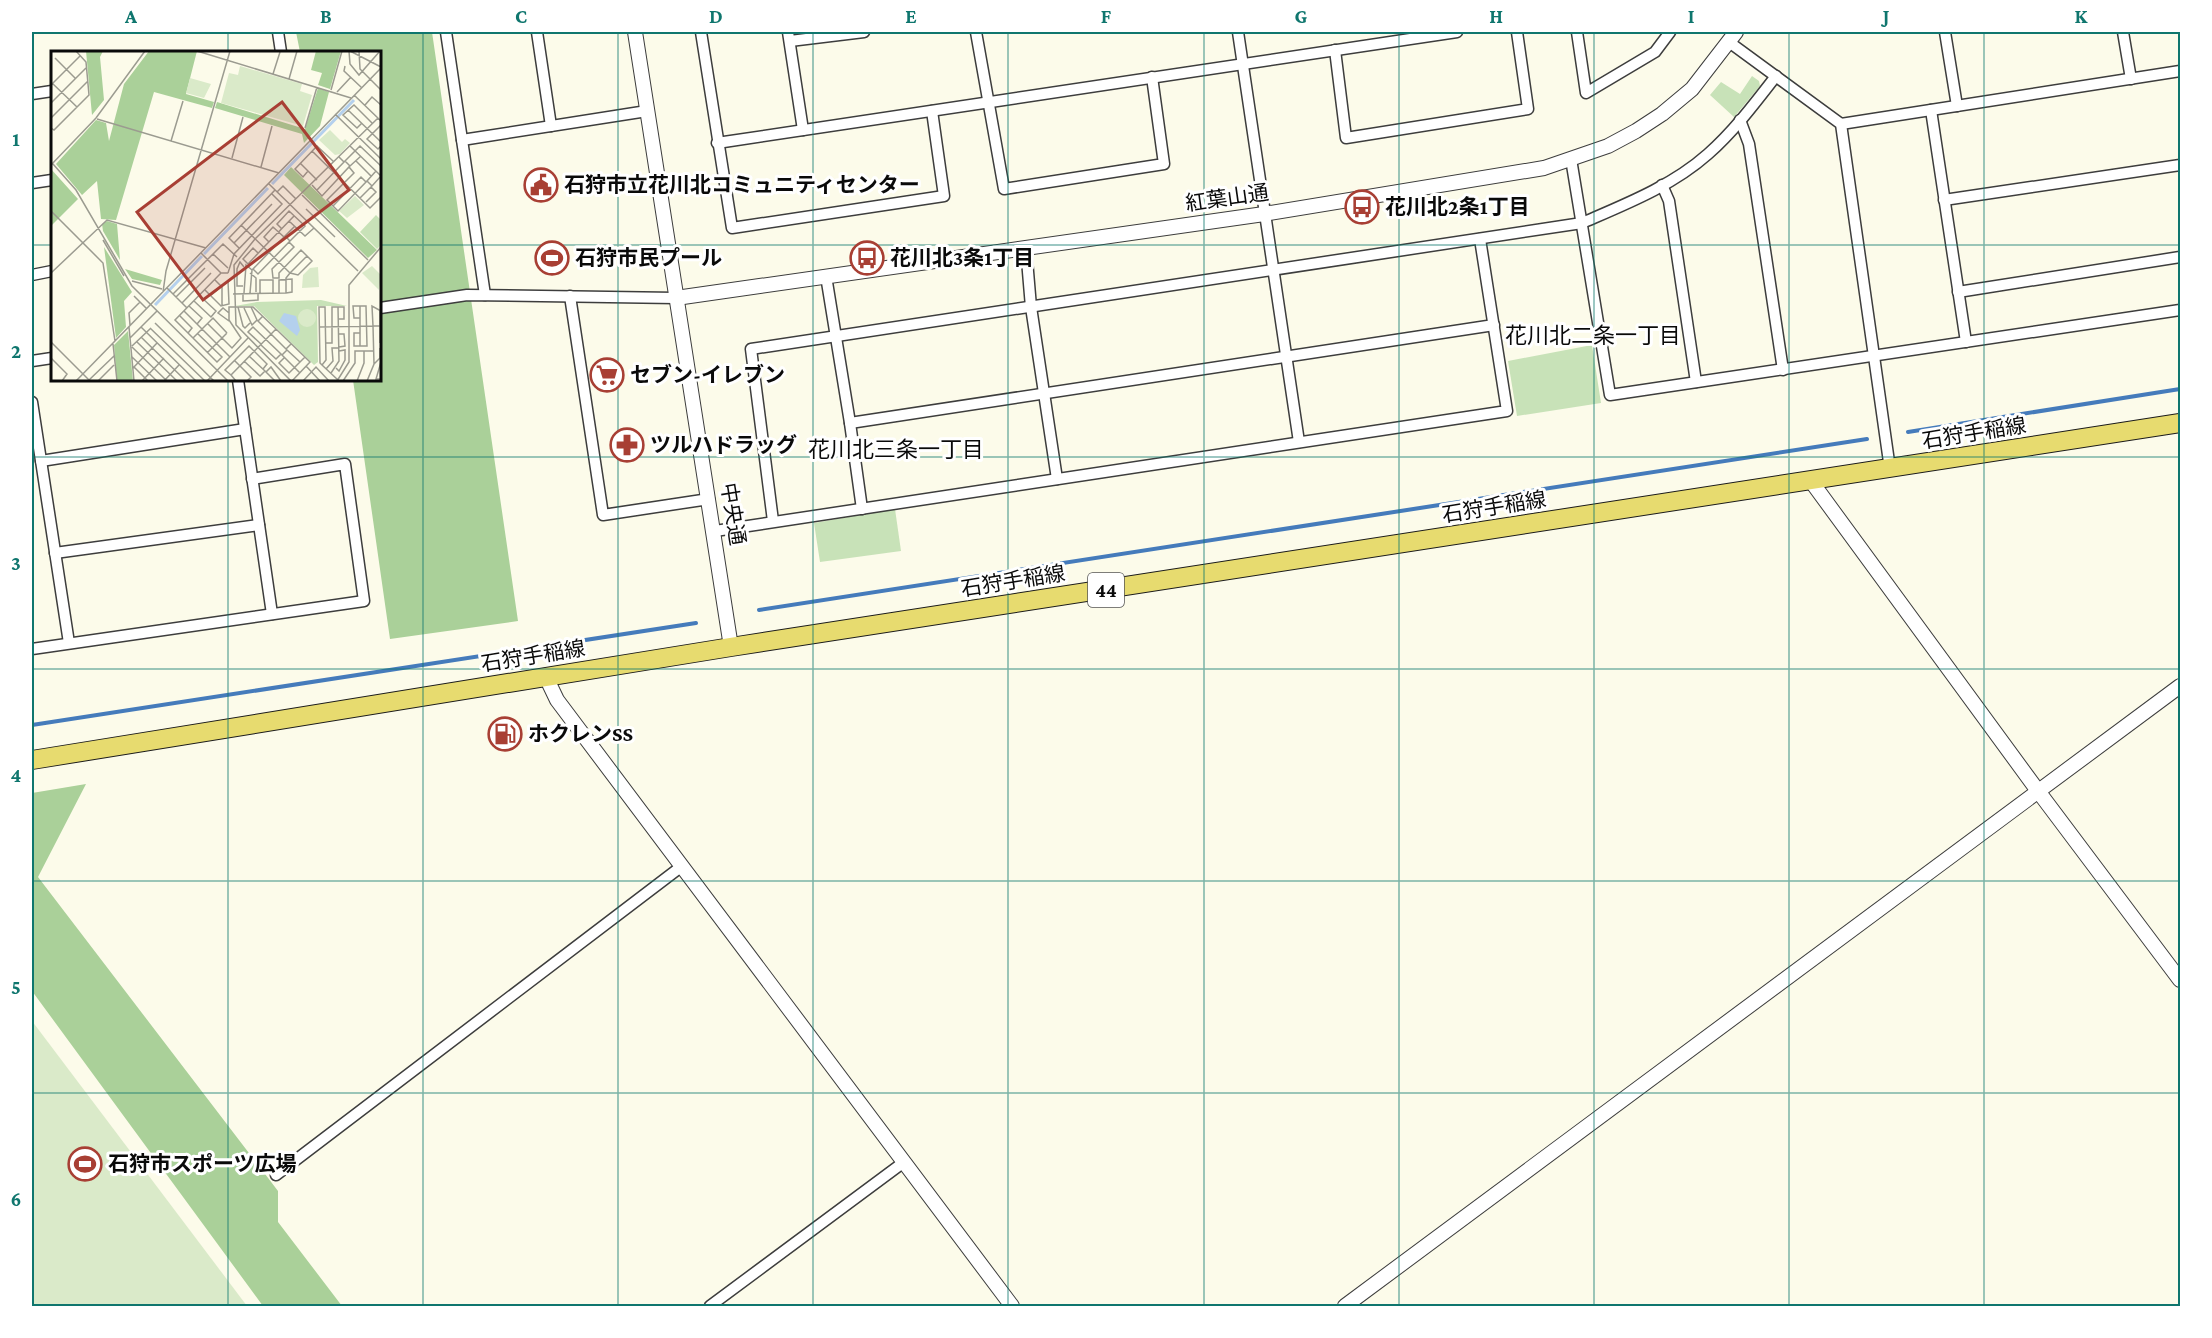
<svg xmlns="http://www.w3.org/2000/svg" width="2212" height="1338" viewBox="0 0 2212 1338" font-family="'Crimson Pro','Noto Sans JP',serif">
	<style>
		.green { fill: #c8e2b8 }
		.forest { fill: #aad099 }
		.pitch { fill: #daeac9 }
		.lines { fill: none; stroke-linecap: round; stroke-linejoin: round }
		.stream { stroke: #457bbb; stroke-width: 4 }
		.minor-casing { stroke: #3d3d3d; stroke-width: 13 }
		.tertiary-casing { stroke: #3d3d3d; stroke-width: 16 }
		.primary-casing { stroke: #1b1b1b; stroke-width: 20 }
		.minor { stroke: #fff; stroke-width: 10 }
		.tertiary { stroke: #fff; stroke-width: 14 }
		.primary { stroke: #e7db6f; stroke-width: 18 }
		.grid { fill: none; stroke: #0f766e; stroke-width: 1.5; stroke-opacity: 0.55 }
		.labels { text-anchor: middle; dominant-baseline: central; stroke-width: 6; stroke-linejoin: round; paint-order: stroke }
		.shield { fill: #fff; stroke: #545454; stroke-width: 1.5 }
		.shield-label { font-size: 20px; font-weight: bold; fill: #0a0a0a }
		.poi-label { font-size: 21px; font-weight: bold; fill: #0a0a0a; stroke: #fff; text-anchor: start }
		.street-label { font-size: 21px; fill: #0a0a0a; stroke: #fff }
		.neighbourhood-label { font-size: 22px; fill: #0a0a0a; stroke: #fff }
		.inset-river { fill: none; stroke: #b4d0ed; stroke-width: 3 }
		.inset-road { fill: none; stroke: #9b9b90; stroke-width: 1.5 }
		.view { fill: #a83f34; fill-opacity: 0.15; stroke: #a83f34; stroke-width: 3 }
		.inset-edge { fill: none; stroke: #0a0a0a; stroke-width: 3 }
		.neatline { fill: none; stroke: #0f766e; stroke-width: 2 }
		.grid-label { font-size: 20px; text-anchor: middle; font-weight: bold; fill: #0f766e }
	</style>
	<rect width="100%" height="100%" fill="#fcfbea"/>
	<g class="green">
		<polygon points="1752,76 1759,81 1760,86 1734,117 1710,95 1721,82 1740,94"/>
		<polygon points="1592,345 1601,403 1517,416 1508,361"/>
		<polygon points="895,509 901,551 820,562 814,523"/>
	</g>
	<g class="forest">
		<polygon points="296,32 432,32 518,621 390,639 353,380 380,380 380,52 300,52"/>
		<polygon points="86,784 38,877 278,1191 278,1222 342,1306 263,1306 32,991 32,793"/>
	</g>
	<polygon class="pitch" points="32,1021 247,1306 32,1306"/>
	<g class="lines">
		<g class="stream">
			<polyline points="1908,432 2180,389"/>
			<polyline points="759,610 1867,439"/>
			<polyline points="32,725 696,623"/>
		</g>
		<g class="minor-casing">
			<g id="minor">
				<polyline points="278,32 281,52"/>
				<polyline points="446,32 485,295"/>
				<polyline points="537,32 551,126"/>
				<polyline points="701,32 732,228 944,196 932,111"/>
				<polyline points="788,32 803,130"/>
				<polyline points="976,32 1004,189 1164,164 1152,77"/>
				<polyline points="1238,32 1299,442"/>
				<polyline points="1577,32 1586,93 1655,52 1670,32"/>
				<polyline points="1945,32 1957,106"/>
				<polyline points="2123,32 2131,79"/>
				<polyline points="790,41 864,32"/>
				<polyline points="1729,42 1841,124 1890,469"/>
				<polyline points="1335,50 1346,138 1528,109 1517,32"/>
				<polyline points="32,94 52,91"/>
				<polyline points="1931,110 1966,342"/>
				<polyline points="1740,120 1749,144 1783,370"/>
				<polyline points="1841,124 2180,71"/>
				<polyline points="462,140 647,111"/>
				<polyline points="717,143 1457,32"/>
				<polyline points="1571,159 1610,395 2180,310"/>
				<polyline points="32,183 52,180"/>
				<polyline points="1662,185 1669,201 1696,382"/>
				<polyline points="1944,200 2180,165"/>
				<polyline points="1026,248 1031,307 1057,479"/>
				<polyline points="32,275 52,271"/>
				<polyline points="826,276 850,423 862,509"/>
				<polyline points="1958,292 2180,257"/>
				<polyline points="570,296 603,515 709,499"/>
				<polyline points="380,308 467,295 676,298"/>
				<polyline points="32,361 52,358"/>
				<polyline points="238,380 272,614"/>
				<polyline points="32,402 69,643"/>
				<polyline points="850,423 1494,325"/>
				<polyline points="41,461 245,429"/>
				<path d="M773 521 751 349 1582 223C1626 204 1672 186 1708 154 1734 131 1755 103 1776 76"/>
				<polyline points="715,531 1507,411 1480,239"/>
				<polyline points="55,553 259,525"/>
				<polyline points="32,649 364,601 345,464 252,479"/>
				<polyline points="276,1175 682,866"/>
				<polyline points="710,1306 904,1162"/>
			</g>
		</g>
		<g class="tertiary-casing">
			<g id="tertiary">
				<polyline points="635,32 731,647"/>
				<polyline points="676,298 1264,214 1544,168 1608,146 1636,131 1662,114 1692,89 1736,32"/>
				<polyline points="1811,481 2038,791 2180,980"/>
				<polyline points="546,677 557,700 1012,1306"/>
				<polyline points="1345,1306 2180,686"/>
			</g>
		</g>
		<g class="primary-casing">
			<polyline id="primary" points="32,760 731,647 2180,423"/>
		</g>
		<use href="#minor" class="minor"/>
		<use href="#tertiary" class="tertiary"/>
		<use href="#primary" class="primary"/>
	</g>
	<path class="grid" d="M228 32V52M423 32V1306M618 32V1306M813 32V1306M1008 32V1306M1204 32V1306M1399 32V1306M1594 32V1306M1789 32V1306M1984 32V1306M32 245H52M380 245H2180M228 380V1306M32 457H2180M32 669H2180M32 881H2180M32 1093H2180"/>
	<defs>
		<g id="civic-ring" transform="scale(1.725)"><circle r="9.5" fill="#fff" stroke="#a83f34" stroke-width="1.5"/><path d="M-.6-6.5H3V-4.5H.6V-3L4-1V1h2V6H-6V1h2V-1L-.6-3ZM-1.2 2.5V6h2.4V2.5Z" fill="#a83f34"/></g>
		<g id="bus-ring" transform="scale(1.725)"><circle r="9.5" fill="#fff" stroke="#a83f34" stroke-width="1.5"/><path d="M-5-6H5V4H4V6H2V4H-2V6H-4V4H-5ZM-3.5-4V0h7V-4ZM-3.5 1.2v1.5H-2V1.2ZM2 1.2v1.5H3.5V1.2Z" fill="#a83f34"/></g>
		<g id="stadium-ring" transform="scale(1.725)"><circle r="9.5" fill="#fff" stroke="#a83f34" stroke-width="1.5"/><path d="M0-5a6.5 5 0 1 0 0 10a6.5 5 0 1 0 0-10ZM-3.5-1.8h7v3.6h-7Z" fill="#a83f34"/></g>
		<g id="supermarket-ring" transform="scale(1.725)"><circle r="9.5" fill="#fff" stroke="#a83f34" stroke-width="1.5"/><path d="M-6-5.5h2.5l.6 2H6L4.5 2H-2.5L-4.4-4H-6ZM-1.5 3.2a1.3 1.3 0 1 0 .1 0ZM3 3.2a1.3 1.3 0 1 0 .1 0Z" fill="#a83f34"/></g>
		<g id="pharmacy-ring" transform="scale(1.725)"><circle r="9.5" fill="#fff" stroke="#a83f34" stroke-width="1.5"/><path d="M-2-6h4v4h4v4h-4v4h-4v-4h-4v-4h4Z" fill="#a83f34"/></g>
		<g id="fuel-ring" transform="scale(1.725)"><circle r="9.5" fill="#fff" stroke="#a83f34" stroke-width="1.5"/><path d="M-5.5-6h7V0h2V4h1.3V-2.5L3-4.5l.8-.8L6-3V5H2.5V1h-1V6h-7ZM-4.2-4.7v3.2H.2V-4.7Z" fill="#a83f34"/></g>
	</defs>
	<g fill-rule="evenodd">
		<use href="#civic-ring" x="541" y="185"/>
		<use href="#bus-ring" x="1362" y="207"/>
		<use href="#stadium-ring" x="552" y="258"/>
		<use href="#bus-ring" x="867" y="258"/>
		<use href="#supermarket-ring" x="607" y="375"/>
		<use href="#pharmacy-ring" x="627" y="445"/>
		<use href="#fuel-ring" x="505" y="734"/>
		<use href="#stadium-ring" x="85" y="1164"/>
	</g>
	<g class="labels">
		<rect class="shield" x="1088" y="573" width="36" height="34" rx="4.5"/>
		<g class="shield-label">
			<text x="1106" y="590">44</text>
		</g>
		<g class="poi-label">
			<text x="564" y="185">石狩市立花川北コミュニティセンター</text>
			<text x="1385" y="207">花川北2条1丁目</text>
			<text x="575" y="258">石狩市民プール</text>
			<text x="890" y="258">花川北3条1丁目</text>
			<text x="630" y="375">セブン-イレブン</text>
			<text x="650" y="445">ツルハドラッグ</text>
			<text x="528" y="734">ホクレンSS</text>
			<text x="108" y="1164">石狩市スポーツ広場</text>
		</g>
		<g class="street-label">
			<text transform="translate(1227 198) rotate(-8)">紅葉山通</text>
			<text transform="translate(1974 433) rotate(-9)">石狩手稲線</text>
			<text transform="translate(1494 507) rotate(-9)">石狩手稲線</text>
			<text transform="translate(733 514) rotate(81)">中央通</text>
			<text transform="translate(1013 581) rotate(-9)">石狩手稲線</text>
			<text transform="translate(533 656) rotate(-9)">石狩手稲線</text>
		</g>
		<g class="neighbourhood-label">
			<text x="1593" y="335">花川北二条一丁目</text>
			<text x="896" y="449">花川北三条一丁目</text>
		</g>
	</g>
	<g transform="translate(51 51)">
		<rect width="330" height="330" fill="#fcfbea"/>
		<path d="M325 164 330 169V194L326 198 309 181ZM270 249 296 255H266L267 311 263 314 203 255H184L206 251Z" fill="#c8e2b8"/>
		<path d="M35 0H52L49 6 53 49 41 64ZM98 0H146L135 43 163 51 161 57 103 41 65 169 50 168 46 130 31 144 5 113 45 69 55 72 58 90 73 33ZM265 0H290L279 38 267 34 271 22 260 19ZM267 37 278 41 269 75 253 92 251 83 164 57 166 51 254 78ZM240 116 326 199 317 207 233 124ZM0 118 27 148 0 175ZM56 170 66 173 69 209 52 180 51 173ZM53 196 81 241 73 250 75 276 65 287ZM74 218 111 229 109 234 81 228ZM77 280 82 330H66L63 294Z" fill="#aad099"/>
		<path d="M189 15 251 33 249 40 261 44 252 75 170 52 178 22 187 24ZM139 27 160 33 153 47 135 42ZM279 79 291 91 294 88 299 92 289 103 284 104 268 89ZM304 145 313 154 296 167 288 160ZM321 215 330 224 328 239 311 222ZM267 216 268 236 251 237 252 224 259 217ZM247 267a9 9 0 1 1 18 0a9 9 0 1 1-18 0Z" fill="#daeac9"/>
		<path d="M233 262 245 265 249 279 246 285 228 270Z" fill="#b4d0ed"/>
		<path class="inset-river" d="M221 133 303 49M153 203 217 137M104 254 151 205"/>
		<path class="inset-road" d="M146 0 300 47M298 0 299 13 308 24 329 0M299 0 330 16M308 0 309 18 330 39M4 7 24 27M294 15 293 20 311 37M222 23 229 1M238 28 246 0M1 32 26 56M0 34 29 5M280 39 291 0M286 41 300 26M303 44 330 70M0 52 35 17M314 54 321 46 330 54M297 59 330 91M284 63 330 108M0 67 37 30M46 68 228 122M311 72 306 77 292 64 303 54 321 72M330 74 316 88 327 98 330 95M0 77 3 79 38 44 35 11 25 0M254 77 266 36M120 90 132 50M299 95 330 125M261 100 319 157 330 146M310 105 299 115 294 110 309 95 330 115M181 107 192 66M305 110 320 125M249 112 266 129M2 113 25 139 81 235 177 330M0 114 45 67 94 0M210 116 221 75M257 120 252 126 244 118 266 95 283 111M325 120 316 130 321 135 330 125M218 133 307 220M261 134 271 145 298 116 303 122 276 149 287 160 315 131 310 126 282 155M266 139 293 111 288 106M226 141 232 135 245 148M251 144 317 209M309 147 320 136 325 141 315 151M255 158 284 186M0 160 52 212 64 290M238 170 254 185 263 177M231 178 226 173 238 160 254 175 239 190 234 185 244 175M52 189 73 225M218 191 213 186 222 176 233 186 202 218 207 223 238 191 243 196 221 218 222 227H228V222L250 199 261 210 247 224 239 222M183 192 221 153M188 197 178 187 224 139M150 202 170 222H177M207 202 202 197 192 208 197 213 213 196 243 165M162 203 177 217M0 222 56 169 155 197M177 222 183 203 231 153 221 143M199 222 205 227V241M239 222 256 205M164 229 171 236V254M81 230 111 238M192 235H186V218L189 211 193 216M116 237 136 257M154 239 170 255 178 253 177 230 159 245M112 241 115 220 179 0M192 242V250L207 249V243M193 242 195 214 201 219 199 242M209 242V229H222V242M228 242V229L241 228V241L235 242M122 243 172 193 186 206M182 243 235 242V227L239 222 190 174M83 245 96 258M125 246 154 217M143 250 160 266 165 260 149 245M131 252 160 222M138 255 151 267 146 273M309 255V295M187 256 192 275 194 277 199 272M193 257 201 274 206 269 200 256M329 259V292M133 260 179 306M330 260 321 255 322 275H330M178 262 172 257 167 262 178 270M129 265 141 277 137 282M212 265 207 270 235 298 240 293M309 267H303L302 255H315L316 295H303V282H309M104 272 163 330M157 273 181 297 190 287 178 269V256H202L225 278M79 274 78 262 89 251M78 276 83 330M90 276 145 330M268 276 322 275 323 313 316 330M99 277 154 330M147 283 171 306 166 311 124 269 170 222M288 283H293L294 295 288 296M90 286 135 330M79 287 106 260M142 287 162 267 176 282M0 291 39 330M86 291 126 330M275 292H281V256H293V268H287M62 293 66 330M210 293 197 281 202 276 230 303 225 308 210 294M81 295 100 277M81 296 116 330M156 302 176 282M81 306 106 330M0 307 16 323 11 330M233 307 228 312 238 322 254 306M183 309 200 326 196 330M193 310 209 325 214 320 198 305M249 311 236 299 231 304 249 322M330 311 325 328H330M323 313 329 307V297M271 314 275 309 274 256H268L269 312 271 314 287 329V330M255 315 269 330M83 316 97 330M82 317 106 292M285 317 288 320 294 309V299L288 300M275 318 282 310 281 297H288M280 322 288 310 287 256M180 324 174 319 198 295 216 313 212 318M38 329 63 305M25 330 330 17M47 330 63 314M91 330 113 307M113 330 128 314M156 330 197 287M185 330 180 324 225 278 259 311 241 330M224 330 215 321 220 316 230 330M240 330 185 274 183 214 204 188 327 67M252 330 265 316 278 330M286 330 298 311V234L330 196M292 330 304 312V300H322M306 330 313 312V300"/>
		<path class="view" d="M231 51 298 139 152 249 86 161Z"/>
		<rect width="330" height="330" class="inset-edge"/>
	</g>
	<rect width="2212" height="1338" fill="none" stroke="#ffffff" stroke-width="66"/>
	<rect x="33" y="33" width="2146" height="1272" class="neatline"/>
	<g class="grid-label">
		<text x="131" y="23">A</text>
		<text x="326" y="23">B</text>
		<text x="521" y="23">C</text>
		<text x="716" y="23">D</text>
		<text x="911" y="23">E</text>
		<text x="1106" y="23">F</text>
		<text x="1301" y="23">G</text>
		<text x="1496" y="23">H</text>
		<text x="1691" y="23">I</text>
		<text x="1886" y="23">J</text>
		<text x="2081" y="23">K</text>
		<text x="16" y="146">1</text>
		<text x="16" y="358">2</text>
		<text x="16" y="570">3</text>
		<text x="16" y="782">4</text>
		<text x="16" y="994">5</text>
		<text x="16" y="1206">6</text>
	</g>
</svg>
